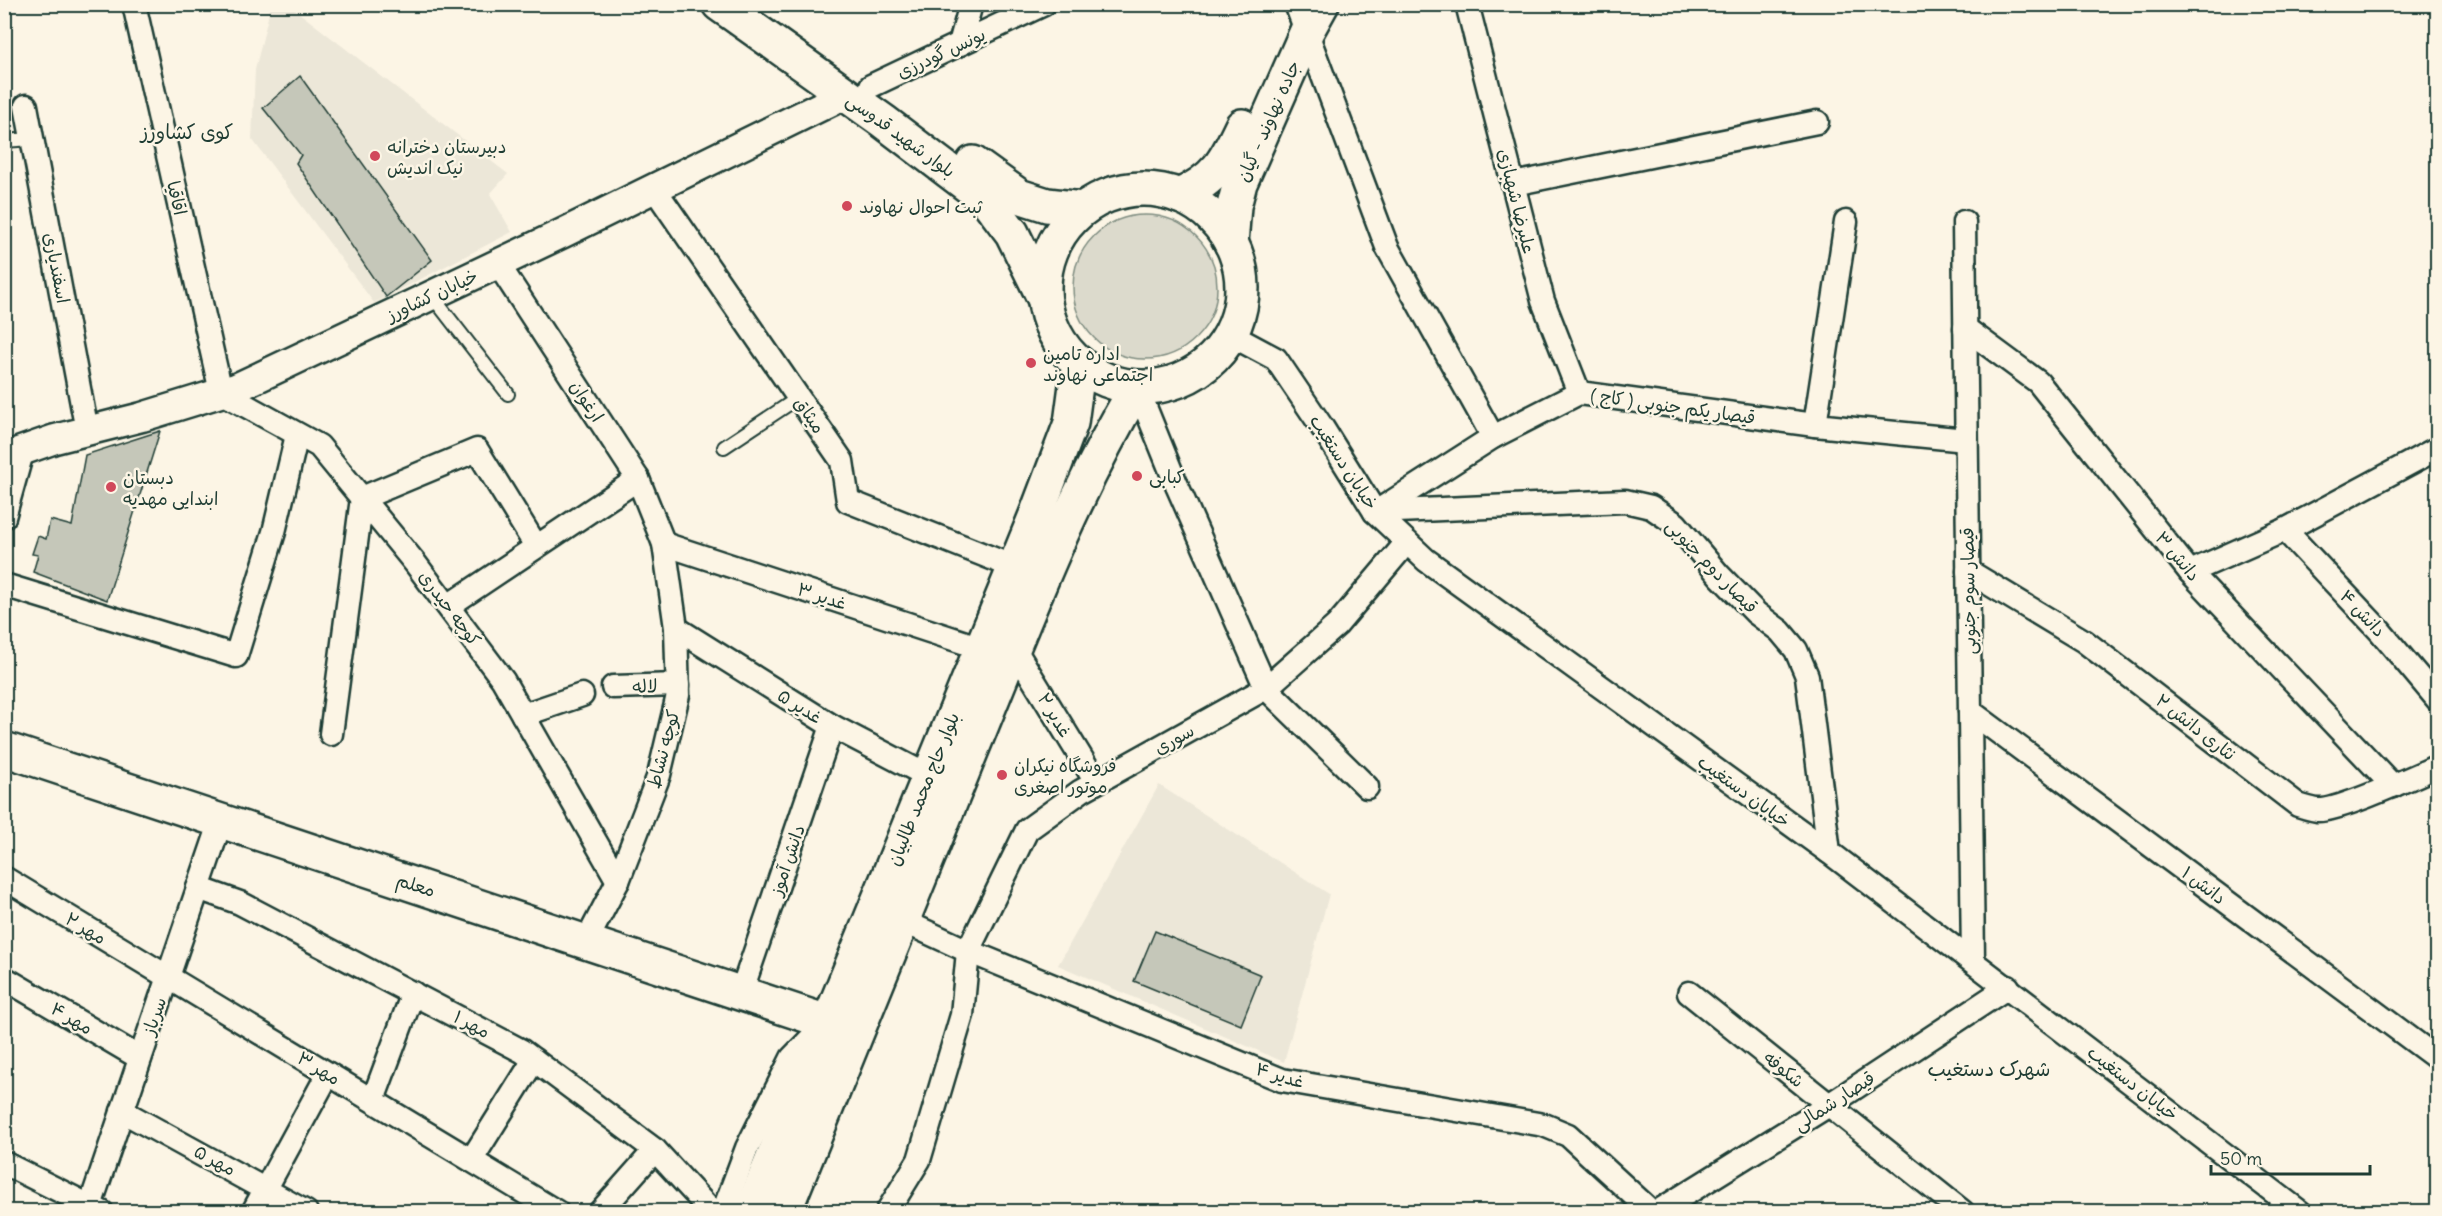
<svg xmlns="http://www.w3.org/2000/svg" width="2442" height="1216" viewBox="0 0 2442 1216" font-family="Delius,'Playpen Sans Arabic',sans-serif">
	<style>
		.built { fill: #ece7d8 }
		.green { fill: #dcdacc; stroke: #7e8c80; stroke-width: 1.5 }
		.building { fill: #c5c7b9; stroke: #1f3d34; stroke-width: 1.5 }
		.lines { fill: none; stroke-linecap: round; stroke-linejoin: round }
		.service-casing { stroke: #1f3d34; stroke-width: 16 }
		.minor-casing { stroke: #1f3d34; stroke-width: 27 }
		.tertiary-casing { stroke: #1f3d34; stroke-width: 33 }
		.secondary-casing { stroke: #1f3d34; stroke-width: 38 }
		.service { stroke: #fcf5e5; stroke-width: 12 }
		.minor { stroke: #fcf5e5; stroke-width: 22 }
		.tertiary { stroke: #fcf5e5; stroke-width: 28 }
		.secondary { stroke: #fcf5e5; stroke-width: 33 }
		.poi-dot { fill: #d1495b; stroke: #fcf5e5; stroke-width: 2 }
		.labels { text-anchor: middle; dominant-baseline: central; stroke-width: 5; stroke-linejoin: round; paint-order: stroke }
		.street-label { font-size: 18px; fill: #1f3d34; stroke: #fcf5e5 }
		.poi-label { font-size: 18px; fill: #1f3d34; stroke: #fcf5e5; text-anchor: start }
		.neighbourhood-label { font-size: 20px; fill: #1f3d34; stroke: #fcf5e5 }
	</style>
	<rect width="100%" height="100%" fill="#fcf5e5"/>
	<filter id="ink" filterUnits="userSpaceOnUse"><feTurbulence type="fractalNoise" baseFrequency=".0167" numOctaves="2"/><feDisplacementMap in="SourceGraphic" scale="12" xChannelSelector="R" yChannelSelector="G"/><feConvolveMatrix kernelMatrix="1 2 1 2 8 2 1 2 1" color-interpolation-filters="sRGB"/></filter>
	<g filter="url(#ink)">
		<g class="built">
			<polygon points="271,5 289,5 508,174 490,194 512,232 374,303 252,139 255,70"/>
			<polygon points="1159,785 1329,894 1284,1062 1058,965"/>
		</g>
		<circle class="green" cx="1145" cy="287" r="72"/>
		<g class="building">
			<polygon points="300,76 432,260 386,297 296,163 301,155 263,108"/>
			<polygon points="160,431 107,600 33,572 38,555 32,554 38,536 46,539 50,520 72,526 85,455"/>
			<polygon points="1155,931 1261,975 1241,1025 1134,981"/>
		</g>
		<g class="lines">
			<g class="service-casing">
				<g id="service">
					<polyline points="4,141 32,139"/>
					<polyline points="432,296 508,394"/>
					<polyline points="724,447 798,398"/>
				</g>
			</g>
			<g class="minor-casing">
				<g id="minor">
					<polyline points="134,4 221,392 319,446 415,563 503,680 618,881"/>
					<polyline points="1296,4 1387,247 1493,437"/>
					<polyline points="1467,4 1543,301 1579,393"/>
					<polyline points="960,44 971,4"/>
					<polyline points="871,86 1044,4"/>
					<polyline points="26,106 87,431"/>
					<polyline points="1513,184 1817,122"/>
					<polyline points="654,188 842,461 848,501 1014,567"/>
					<polyline points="1964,222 1973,961"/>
					<polyline points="498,264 638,479 664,544 676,628 678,695 659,775 618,881 586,942"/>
					<polyline points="1965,328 2038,382 2190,572 2393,786"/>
					<polyline points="1231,335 1276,359 1322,427 1375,512 1426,560 1829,852 2300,1212"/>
					<polyline points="1137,387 1175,481 1266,688 1367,787"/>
					<polyline points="1815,425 1846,222"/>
					<polyline points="1375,512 1625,501 1651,507 1676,524 1719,575 1756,613 1780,631 1796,650 1807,676 1829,852"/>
					<polyline points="1376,512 1493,437 1579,393 1815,425 1966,440"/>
					<polyline points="4,517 23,449"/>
					<polyline points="2285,530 2380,631 2438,700"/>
					<polyline points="664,544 981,648"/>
					<path d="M1968 571 2084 641 2298 805C2304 807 2311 809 2317 810 2337 812 2415 776 2438 766"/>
					<polyline points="2190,572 2285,530 2438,448"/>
					<polyline points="4,585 236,656 274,532 297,435"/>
					<polyline points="448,606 638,479"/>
					<polyline points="676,628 832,726 928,776"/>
					<polyline points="1014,648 1096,782"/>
					<polyline points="613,687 678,685"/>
					<polyline points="1970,711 2438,1059"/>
					<polyline points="523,715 582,695"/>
					<polyline points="331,734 362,498 477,450 536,546"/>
					<polyline points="4,878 557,1212"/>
					<polyline points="198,888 240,903 522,1051 655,1150 712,1212"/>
					<polyline points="901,920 968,951 1282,1080 1544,1125 1568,1135 1652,1212"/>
					<polyline points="4,978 140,1058"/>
					<polyline points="741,993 832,726"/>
					<polyline points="1689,993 1963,1212"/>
					<polyline points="373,1100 413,993"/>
					<polyline points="122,1111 306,1212"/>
					<polyline points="472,1159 534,1060"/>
					<polyline points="4,1163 102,1212"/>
					<polyline points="88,1212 221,821"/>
					<polyline points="253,1212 328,1074"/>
					<polyline points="600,1212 655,1150"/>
					<polyline points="723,1212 747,1148 792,1058 820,1029"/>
					<polyline points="887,1212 919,1160 962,1015 968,951 1027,830 1081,791 1266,688 1337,625 1407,542"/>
					<polyline points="1657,1212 1829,1105 2008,987"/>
				</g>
			</g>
			<g class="tertiary-casing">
				<polyline id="tertiary" points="4,457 55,439 142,417 236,388 563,233 846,94"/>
			</g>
			<g class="secondary-casing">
				<g id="secondary">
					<polyline points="719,4 883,121 987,200 1012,233 1044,298"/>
					<polyline points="973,163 1019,196 1047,205 1082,209"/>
					<circle cx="1143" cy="288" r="99"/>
					<path d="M1179 196C1216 179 1225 162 1242 126"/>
					<polyline points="1231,243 1234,206 1240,183 1307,31 1322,4"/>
					<polyline points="4,749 827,1022"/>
					<polyline points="751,1212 1036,515 1071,423 1079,363"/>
					<path d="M784 1212C847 1053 912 895 977 737 1026 617 1071 498 1137 387"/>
				</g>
			</g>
			<use href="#service" class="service"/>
			<use href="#minor" class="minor"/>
			<use href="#tertiary" class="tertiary"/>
			<use href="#secondary" class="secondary"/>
		</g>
	</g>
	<g class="poi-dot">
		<circle cx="375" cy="156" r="6"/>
		<circle cx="847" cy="206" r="6"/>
		<circle cx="1031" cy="363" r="6"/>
		<circle cx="1137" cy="476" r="6"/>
		<circle cx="111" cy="487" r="6"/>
		<circle cx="1002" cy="775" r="6"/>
	</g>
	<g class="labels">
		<g class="street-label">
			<text transform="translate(941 53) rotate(-25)">یونس گودرزی</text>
			<text transform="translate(1268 121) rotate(-66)">جاده نهاوند - گیان</text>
			<text transform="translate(901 135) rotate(36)">بلوار شهید قدوسی</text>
			<text transform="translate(177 198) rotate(77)">اقاقیا</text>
			<text transform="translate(1517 201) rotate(76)">علیرضا شهبازی</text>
			<text transform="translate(57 268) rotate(79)">اسفندیاری</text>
			<text transform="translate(432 295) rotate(-25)">خیابان کشاورز</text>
			<text transform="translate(587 401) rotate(57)">ارغوان</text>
			<text transform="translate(1673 406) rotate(8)">قیصار یکم جنوبی ( کاج )</text>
			<text transform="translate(810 415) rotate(56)">میثاق</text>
			<text transform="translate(1344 462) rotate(57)">خیابان دستغیب</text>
			<text transform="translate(2178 556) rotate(50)">دانش ۳</text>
			<text transform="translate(1712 566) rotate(46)">قیصار دوم جنوبی</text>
			<text transform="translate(1968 591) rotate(-91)">قیصار سوم جنوبی</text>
			<text transform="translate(822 596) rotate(18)">غدیر ۳</text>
			<text transform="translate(450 608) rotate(53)">کوچه حیدری</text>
			<text transform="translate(2363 613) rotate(47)">دانش ۴</text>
			<text transform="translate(645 686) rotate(-2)">لاله</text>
			<text transform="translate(800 706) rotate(32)">غدیر ۵</text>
			<text transform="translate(1055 715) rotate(59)">غدیر ۲</text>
			<text transform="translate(2196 727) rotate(38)">نثاری دانش ۲</text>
			<text transform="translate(1174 739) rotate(-29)">سوری</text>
			<text transform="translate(663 749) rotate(-75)">کوچه نشاط</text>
			<text transform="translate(923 789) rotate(-68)">بلوار حاج محمد طالبیان</text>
			<text transform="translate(1744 791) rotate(36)">خیابان دستغیب</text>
			<text transform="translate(787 860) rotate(-71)">دانش آموز</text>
			<text transform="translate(416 885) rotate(18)">معلم</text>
			<text transform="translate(2204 885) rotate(37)">دانش ۱</text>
			<text transform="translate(86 928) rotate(31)">مهر ۲</text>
			<text transform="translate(154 1016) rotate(-71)">سرباز</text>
			<text transform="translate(72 1018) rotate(31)">مهر ۴</text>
			<text transform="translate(472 1024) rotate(28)">مهر ۱</text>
			<text transform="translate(319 1068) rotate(31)">مهر ۳</text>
			<text transform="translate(1784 1069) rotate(39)">شکوفه</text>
			<text transform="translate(1280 1075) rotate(17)">غدیر ۴</text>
			<text transform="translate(2133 1083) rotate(38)">خیابان دستغیب</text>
			<text transform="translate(1834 1101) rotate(-33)">قیصار شمالی</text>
			<text transform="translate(215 1160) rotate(28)">مهر ۵</text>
		</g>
		<g class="poi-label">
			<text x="387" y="146">دبیرستان دخترانه<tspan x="387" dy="21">نیک اندیش</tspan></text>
			<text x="859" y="206">ثبت احوال نهاوند</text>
			<text x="1043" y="353">اداره تامین<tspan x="1043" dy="21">اجتماعی نهاوند</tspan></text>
			<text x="1149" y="476">کبابی</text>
			<text x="123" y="477">دبستان<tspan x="123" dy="21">ابندایی مهدیه</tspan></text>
			<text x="1014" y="765">فروشگاه نیکران<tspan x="1014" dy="21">موتور اصغری</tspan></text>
		</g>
		<g class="neighbourhood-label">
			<text x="187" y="131">کوی کشاورز</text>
			<text x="1989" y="1068">شهرک دستغیب</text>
		</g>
	</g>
	<rect width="2442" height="1216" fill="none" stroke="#fcf5e5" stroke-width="24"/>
	<rect x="12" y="12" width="2418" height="1192" fill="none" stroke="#1f3d34" stroke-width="2" filter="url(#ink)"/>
	<path d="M2211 1165v9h159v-9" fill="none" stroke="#1f3d34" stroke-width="3"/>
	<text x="2220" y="1165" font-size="18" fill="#1f3d34" stroke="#fcf5e5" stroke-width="4.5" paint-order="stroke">50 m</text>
</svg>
